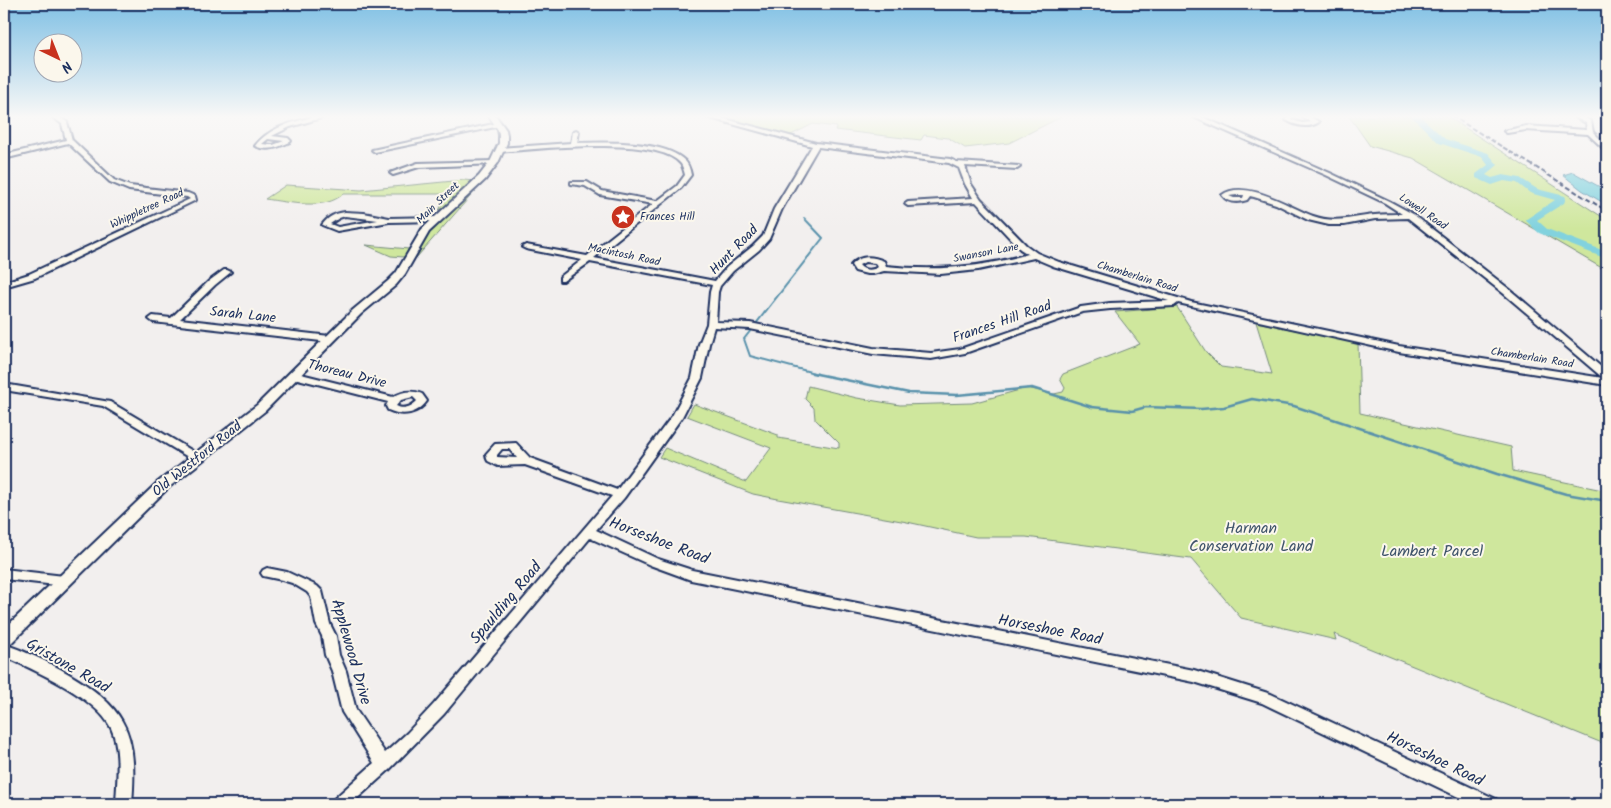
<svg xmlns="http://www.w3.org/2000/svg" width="1611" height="808" viewBox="0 0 1611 808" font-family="Kalam,sans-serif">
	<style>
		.green { fill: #cfe79d; stroke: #758b7e }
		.water { fill: #82d2de; stroke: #5991ab }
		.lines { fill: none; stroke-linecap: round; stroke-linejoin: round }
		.stream-far1 { stroke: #5991ab; stroke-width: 2 }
		.stream { stroke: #5991ab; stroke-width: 2.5 }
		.river { fill: #82d2de; fill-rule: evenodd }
		.minor-casing { stroke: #1b2f5e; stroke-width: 4 }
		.major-casing { stroke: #1b2f5e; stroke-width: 4 }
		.minor { fill: #fbf7ec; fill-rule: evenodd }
		.major { fill: #fbf7ec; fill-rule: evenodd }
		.rail { stroke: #1b2f5e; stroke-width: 2; stroke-dasharray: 5 2.5; stroke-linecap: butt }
		.labels { text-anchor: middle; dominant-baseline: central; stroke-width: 4; stroke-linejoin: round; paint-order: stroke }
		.far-street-label { font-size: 11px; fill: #1b2f5e; stroke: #fbf7ec }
		.far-poi-label { font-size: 11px; fill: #1b2f5e; stroke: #fbf7ec; text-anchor: start }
		.street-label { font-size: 14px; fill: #1b2f5e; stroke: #fbf7ec }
		.near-park-label { font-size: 16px; fill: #3f546b; stroke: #fbf7ec }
		.near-street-label { font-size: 16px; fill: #1b2f5e; stroke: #fbf7ec }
	</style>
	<rect width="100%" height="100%" fill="#f2efee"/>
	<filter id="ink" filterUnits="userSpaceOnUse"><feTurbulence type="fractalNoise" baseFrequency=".02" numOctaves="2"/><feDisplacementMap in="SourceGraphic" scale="10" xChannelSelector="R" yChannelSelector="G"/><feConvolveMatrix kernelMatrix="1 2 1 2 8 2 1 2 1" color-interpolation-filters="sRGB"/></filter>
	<g filter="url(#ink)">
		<g class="green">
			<polygon points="714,116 1063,116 1009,143 965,148 948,138 924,135 921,140 835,130 837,127 813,124 789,136"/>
			<polygon points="1349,116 1447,116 1607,220 1607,271 1413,158 1370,146"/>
			<path d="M464 180 483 182 416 258 391 256 366 245 409 249 435 220 442 204 451 194H343C325 211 288 202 265 199L286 185 361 190Z"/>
			<polygon points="1177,307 1206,352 1221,367 1272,374 1256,322 1358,343 1360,413 1511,447 1513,471 1607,491 1607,745 1334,634 1336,640 1241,618 1191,559 1026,537 976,537 907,522 778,499 753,494 659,457 665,448 746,482 771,448 687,416 694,404 778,435 778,438 839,448 839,443 815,419 814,408 805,399 808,386 857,398 900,405 972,403 1027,388 1054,394 1063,392 1065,388 1060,379 1063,374 1140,344 1115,312"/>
		</g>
		<polygon class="water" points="1573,172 1607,191 1607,205 1582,190 1563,175"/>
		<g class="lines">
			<polyline class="stream-far1" points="804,218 823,238 744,339 750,356 818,374"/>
			<polyline class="stream" points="812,373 909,393 957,395 1032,388 1092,407 1132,411 1146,407 1201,409 1224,407 1252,399 1294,406 1497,474 1566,494 1607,501"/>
			<polygon class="river" points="1411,116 1420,116 1445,139 1488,153 1498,165 1486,175 1492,178 1503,175 1520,178 1537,189 1565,196 1566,198 1564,203 1537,220 1547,229 1607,252 1607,259 1539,233 1525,220 1555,200 1530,193 1517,183 1504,181 1492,185 1476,178 1476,174 1488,165 1482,157 1439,143"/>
			<g class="minor-casing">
				<g id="minor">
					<polygon points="4,116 11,116 4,119"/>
					<polygon points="51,116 58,116 67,122 72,140 114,180 130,186 188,193 195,196 196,200 35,278 4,287 4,282 29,274 190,199 187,197 129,190 110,182 68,143 4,159 4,155 66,140 62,124"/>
					<path d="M316 116H328L290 127 272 136 288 138 291 141 290 142C279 147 267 152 255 146 269 127 294 122 316 116ZM268 139 284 141 273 145 262 144Z"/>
					<path d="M703 116H714L816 143 950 159 957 162 1019 166 1020 167 1017 169 965 166 971 184 981 199 1026 245 1037 253 1059 262 1191 302 1281 321 1399 346 1603 378 1503 293 1408 218 1375 219 1344 225H1329L1308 220 1276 204 1254 197 1250 196 1247 200C1238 203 1228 203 1222 195 1245 178 1291 208 1313 216 1335 224 1353 217 1375 215 1384 214 1393 214 1402 214L1385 203 1326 175 1191 116H1200L1330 173 1389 201 1413 214 1509 289 1607 372V385L1399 352 1178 303 1174 306 1110 309 1082 312 965 353 931 359 873 354 750 329 714 327 709 344 702 378 682 417 624 498 596 530 658 559 692 570 1194 670 1271 694 1496 799 1498 804H1473L1262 703 1194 682 691 580 650 565 590 538 444 714 389 770 351 804H332L334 799 374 763 342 712 332 671 325 655 322 636 316 624 311 597 307 592 292 583 282 580 263 576 261 573 263 570 267 568 287 572 317 586 322 591 330 624 336 636 339 655 346 671 356 710 385 753 407 733 434 704 612 496 525 465 498 466 488 461 487 459 486 454 495 444 516 443 530 458 617 490 672 416 692 378 699 344 707 324 710 292 712 285 590 262 563 281H560V277L582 260 526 249 522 247 526 245 587 256 653 204 600 195 585 186 571 184V182H587L602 191 657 201 677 186 685 175C684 171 683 167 681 164 659 135 535 149 500 152L497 150 500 148 571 143 573 132 576 130 579 132 577 143C604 142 665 140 685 161 689 165 690 170 691 175L681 188 594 258 715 281 727 267 753 246 763 236 774 209 812 146ZM818 147 949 163 959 168 965 184 973 198 908 202 905 204 908 206 976 202 1020 249 1028 254C981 268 934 271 886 266L884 261C872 256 860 255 851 265L855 271 867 274H873L884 271 941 274 978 270 1034 258 1053 266 1169 301 1110 303 1081 307 960 349 931 353 873 348 750 323 716 322 718 292 720 286 733 271 759 250 769 239 782 209ZM1237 195H1244L1243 198H1234L1229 196ZM865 262 875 263 878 267C872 271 864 271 859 265ZM502 449H509L517 458 497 457V455Z"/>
					<path d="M1287 116H1293L1291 119 1293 120 1302 123 1311 122 1301 116H1309L1319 122C1309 129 1296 126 1286 120Z"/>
					<polygon points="1573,116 1581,116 1591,121 1593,132 1607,146 1607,151 1605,150 1588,134 1526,130 1507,133 1504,131 1526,126 1587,130 1586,123"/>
					<polygon points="498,123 501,125 500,126 375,152 372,150"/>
					<polygon points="494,161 497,163 496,164 419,167 393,175 390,173 418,163"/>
					<path d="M345 212 364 213 389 218 438 217 442 219 438 221 389 222 337 231 322 225C329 216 334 214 345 212ZM345 216 378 220 338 227 330 224 339 218Z"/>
					<polygon points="224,270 227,270 231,272 215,285 180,319 330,336 335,339 330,342 153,322 149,319 153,316 171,318 209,281"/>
					<path d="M293 372 393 397C403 391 412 390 422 394L427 401C418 414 403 417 388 410L386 406 388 402 290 377 288 375 290 373ZM413 397 417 401C411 407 404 410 396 406L401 400Z"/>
					<polygon points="4,384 110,402 201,456 202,458 201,460 193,460 103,406 4,390"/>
					<polygon points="4,569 64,576 68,578 70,581 68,584 64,586 4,579"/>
					<path d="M4 644C39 656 104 687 122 721 136 745 134 778 132 804H116C117 780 121 750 111 728 96 697 34 670 4 656Z"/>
				</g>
			</g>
			<g class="major-casing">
				<polygon id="major" points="489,116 496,116 506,130 507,135 507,143 498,163 485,180 429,232 405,274 396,285 361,314 265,411 168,488 10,644 4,646 4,629 158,482 257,405 353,310 388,281 396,273 422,229 479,176 490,162 499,143 499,135 498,130"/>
			</g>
			<use href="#minor" class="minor"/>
			<use href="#major" class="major"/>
			<polyline class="rail" points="1452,116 1607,211"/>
		</g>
	</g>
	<linearGradient id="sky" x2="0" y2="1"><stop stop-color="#7fc0e4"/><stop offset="0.51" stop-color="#f9f8f7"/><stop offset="1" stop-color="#f9f8f7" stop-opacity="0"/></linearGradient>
	<rect width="1611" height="229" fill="url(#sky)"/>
	<defs>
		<g id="sight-disc" transform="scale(1.25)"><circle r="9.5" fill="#c8321e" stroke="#fbf7ec"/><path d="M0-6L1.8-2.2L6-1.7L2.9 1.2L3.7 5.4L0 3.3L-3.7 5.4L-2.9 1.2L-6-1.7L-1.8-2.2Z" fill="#fff"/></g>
	</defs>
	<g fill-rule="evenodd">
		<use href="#sight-disc" x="623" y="217"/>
	</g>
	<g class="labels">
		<g class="far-street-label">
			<text transform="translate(438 203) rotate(-44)">Main Street</text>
			<text transform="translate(147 209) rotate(-25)">Whippletree Road</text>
			<text transform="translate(1423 212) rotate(34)">Lowell Road</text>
			<text transform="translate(986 253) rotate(-11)">Swanson Lane</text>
			<text transform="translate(624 255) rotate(12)">Macintosh Road</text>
			<text transform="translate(1137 277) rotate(17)">Chamberlain Road</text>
			<text transform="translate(1532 358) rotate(9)">Chamberlain Road</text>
		</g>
		<g class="far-poi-label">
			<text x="640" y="217">Frances Hill</text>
		</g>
		<g class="street-label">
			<text transform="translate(734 250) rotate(-46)">Hunt Road</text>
			<text transform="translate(243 315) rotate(6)">Sarah Lane</text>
			<text transform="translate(1002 322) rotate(-19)">Frances Hill Road</text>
			<text transform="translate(347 374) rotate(14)">Thoreau Drive</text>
			<text transform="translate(197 459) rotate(-39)">Old Westford Road</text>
		</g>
		<g class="near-park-label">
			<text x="1251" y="528">Harman<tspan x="1251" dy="18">Conservation Land</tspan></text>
			<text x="1432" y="551">Lambert Parcel</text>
		</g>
		<g class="near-street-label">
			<text transform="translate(659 541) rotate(21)">Horseshoe Road</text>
			<text transform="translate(506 603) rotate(-50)">Spaulding Road</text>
			<text transform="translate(1050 630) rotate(11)">Horseshoe Road</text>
			<text transform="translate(351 652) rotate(74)">Applewood Drive</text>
			<text transform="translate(68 666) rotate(30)">Gristone Road</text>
			<text transform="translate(1435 759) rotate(26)">Horseshoe Road</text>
		</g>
	</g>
	<rect width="1611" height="808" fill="none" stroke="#fbf7ec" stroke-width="20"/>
	<rect x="10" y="10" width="1591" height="788" fill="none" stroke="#1b2f5e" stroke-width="2" filter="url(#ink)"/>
	<g transform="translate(58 58) rotate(137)"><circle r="24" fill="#fbf7ec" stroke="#a1a7b3"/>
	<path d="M0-4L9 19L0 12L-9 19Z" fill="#c8321e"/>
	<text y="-8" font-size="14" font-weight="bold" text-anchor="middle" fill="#1b2f5e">N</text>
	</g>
</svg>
